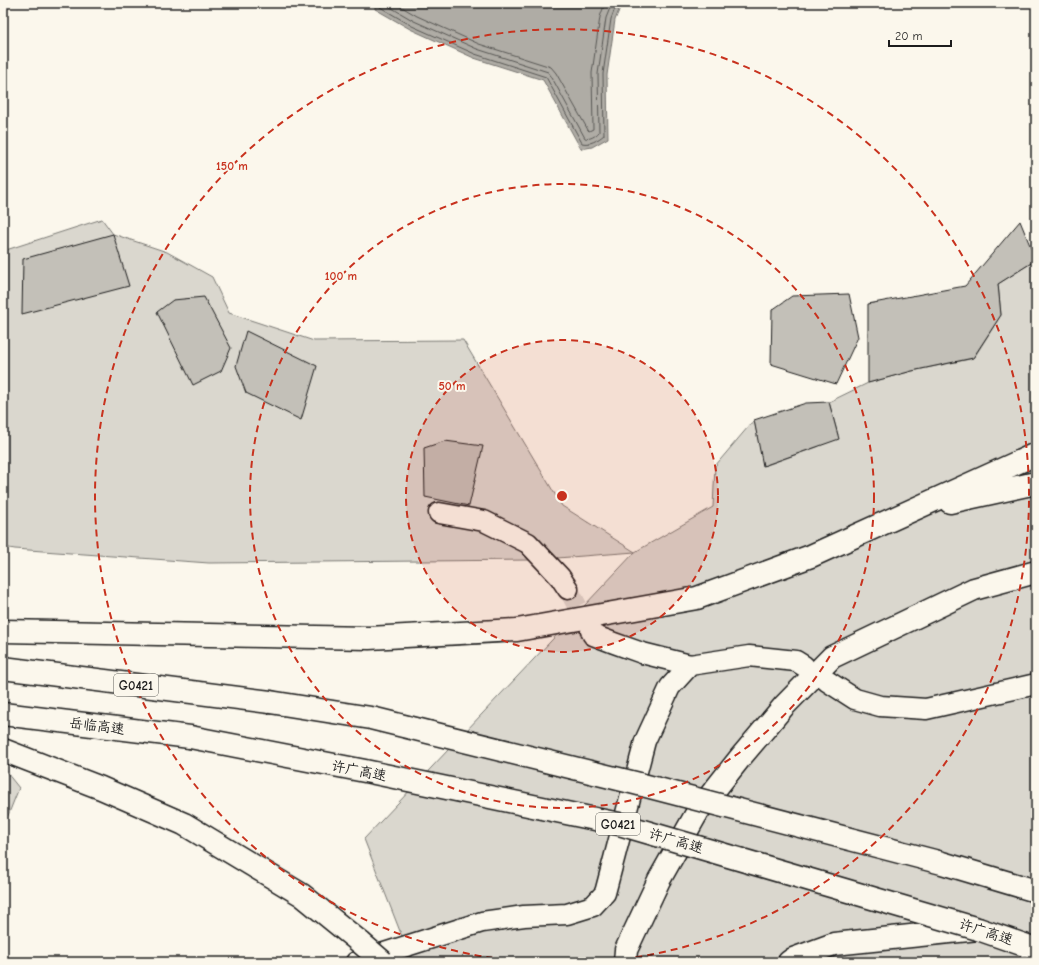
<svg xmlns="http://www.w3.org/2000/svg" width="1039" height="965" viewBox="0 0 1039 965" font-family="'Comic Neue','LXGW WenKai TC',sans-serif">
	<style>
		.green { fill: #dad7ce; stroke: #7b7a75 }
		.water { fill: #afaca5; stroke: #74726e }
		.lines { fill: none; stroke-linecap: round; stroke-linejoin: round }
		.shore { stroke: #575653; stroke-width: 1 }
		.building { fill: #c3c0b8; stroke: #1c1c1c }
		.minor-tunnel { stroke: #dad6cd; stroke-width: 20; stroke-dasharray: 20 10; stroke-linecap: butt }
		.minor-casing { stroke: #1c1c1c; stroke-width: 23 }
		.highway-casing { stroke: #1c1c1c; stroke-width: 25 }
		.minor { stroke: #fbf7ec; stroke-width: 20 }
		.highway { stroke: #fbf7ec; stroke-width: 22 }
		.highway-bridge-casing { stroke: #1c1c1c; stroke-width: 25; stroke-linecap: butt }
		.highway-bridge { stroke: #fbf7ec; stroke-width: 22 }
		.ring { fill: none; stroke: #c8321e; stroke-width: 2; stroke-dasharray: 7 5 }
		.labels { text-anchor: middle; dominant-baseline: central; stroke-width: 4; stroke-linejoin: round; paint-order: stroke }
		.shield { fill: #fbf7ec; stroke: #5f5e5a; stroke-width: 1 }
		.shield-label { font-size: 13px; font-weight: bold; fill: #1c1c1c }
		.street-label { font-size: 14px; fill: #1c1c1c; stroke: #fbf7ec }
		.centre { fill: #c8321e; stroke: #fbf7ec; stroke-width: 2 }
		.ring-label { font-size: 12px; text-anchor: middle; font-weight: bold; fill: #c8321e; stroke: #fbf7ec; stroke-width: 4; stroke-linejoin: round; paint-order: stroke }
	</style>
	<rect width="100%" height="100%" fill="#fbf7ec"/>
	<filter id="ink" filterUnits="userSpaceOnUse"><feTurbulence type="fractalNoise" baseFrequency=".025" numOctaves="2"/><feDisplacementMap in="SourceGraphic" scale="8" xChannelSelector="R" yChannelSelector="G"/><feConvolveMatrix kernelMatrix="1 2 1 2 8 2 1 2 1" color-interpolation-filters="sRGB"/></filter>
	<g filter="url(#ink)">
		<g class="green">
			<polygon points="102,219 113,234 167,252 212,277 229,313 314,341 463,340 562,506 635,552 713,507 715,466 754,420 764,466 817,447 838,435 829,402 868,383 912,371 970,359 975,356 1001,315 998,284 1036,260 1036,962 412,962 364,839 635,552 531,560 209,563 15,549 3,547 3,251"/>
			<polygon points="3,768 19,788 3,828"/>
		</g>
		<polygon class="water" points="375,3 622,3 615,20 607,75 608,138 592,147 581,149 543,80 474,58 410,29 375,9"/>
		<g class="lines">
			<g class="shore">
				<path d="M379 3 380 7 412 26 475 54 546 77 582 143C590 145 598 140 604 135L603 74 611 19 617 3"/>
				<path d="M384 3 385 4 414 21 477 49 548 72 551 76 585 138C589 140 596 136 599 132L598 74 606 18 612 3"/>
				<polyline points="395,3 417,16 479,44 551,67 556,73 588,130 589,131 593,129 592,73 600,17 605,3"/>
			</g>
		</g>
		<g class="building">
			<polygon points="1020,221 1036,260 998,284 1001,315 973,358 912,371 868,383 868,304 965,286"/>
			<polygon points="113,234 129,286 22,314 23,259"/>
			<polygon points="849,294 858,337 836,384 771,364 772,310 792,296"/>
			<polygon points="204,297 231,348 221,371 193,385 157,312 173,300"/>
			<polygon points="246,331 317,366 301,420 246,393 236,366"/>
			<polygon points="829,402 839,439 763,466 754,420 806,403"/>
			<polygon points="445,441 483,446 469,506 425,497 424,448"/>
		</g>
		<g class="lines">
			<polyline class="minor-tunnel" points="568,589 591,631"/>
			<g class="minor-casing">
				<g id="minor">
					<polyline points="439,513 484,521 528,543 560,577 568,589"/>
					<polyline points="591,631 593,635 614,643 642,653 690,665"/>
					<polyline points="827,681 855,699 880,706 926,709 1036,684"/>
					<polyline points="356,962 482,922 524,916 567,914 593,906 605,893 645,741 670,687 690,665 749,656 796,661 804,666"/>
				</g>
			</g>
			<g class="highway-casing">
				<g id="highway">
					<polyline points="950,502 1036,483"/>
					<polyline points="3,631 369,638 517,630 697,598 811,556 1036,454"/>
					<polyline points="3,668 270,702"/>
					<polyline points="3,714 190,737"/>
					<polyline points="3,750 101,788 184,824 302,895 361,943"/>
					<polyline points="625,962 626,950 659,880 698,811 740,758 784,706 832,657 974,589 1036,572"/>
					<polyline points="789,962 793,959 834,944 978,929"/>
				</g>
			</g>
			<use href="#minor" class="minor"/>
			<use href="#highway" class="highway"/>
			<g class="highway-bridge-casing">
				<g id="highway-bridge">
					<polyline points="270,702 371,718 635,783 942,863 1036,891"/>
					<polyline points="190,737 365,771 619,824 978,929 1036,949"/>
					<polyline points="361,943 383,962"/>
				</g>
			</g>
			<use href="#highway-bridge" class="highway-bridge"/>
		</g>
	</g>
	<circle cx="562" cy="496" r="156" fill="#c8321e" fill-opacity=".12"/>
	<g class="ring">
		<circle cx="562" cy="496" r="156"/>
		<circle cx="562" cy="496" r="312"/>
		<path d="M529 962A467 467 0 1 1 595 962"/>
	</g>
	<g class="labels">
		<g class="shield">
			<rect x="114" y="674" width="44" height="22" rx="3"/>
			<rect x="596" y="813" width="44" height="22" rx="3"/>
		</g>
		<g class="shield-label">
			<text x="136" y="685">G0421</text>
			<text x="618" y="824">G0421</text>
		</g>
		<g class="street-label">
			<text transform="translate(97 726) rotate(7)">岳临高速</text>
			<text transform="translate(359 771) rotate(11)">许广高速</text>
			<text transform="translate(676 841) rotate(16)">许广高速</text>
			<text transform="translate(986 932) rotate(18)">许广高速</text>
		</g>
	</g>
	<circle cx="562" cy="496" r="6" class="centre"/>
	<g class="ring-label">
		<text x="232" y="170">150 m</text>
		<text x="341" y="280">100 m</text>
		<text x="452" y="390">50 m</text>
	</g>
	<rect width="1039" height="965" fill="none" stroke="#fbf7ec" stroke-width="16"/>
	<rect x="8" y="8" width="1023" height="949" fill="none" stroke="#1c1c1c" stroke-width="1.5" filter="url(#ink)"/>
	<path d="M889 40v6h62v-6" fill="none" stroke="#1c1c1c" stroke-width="2"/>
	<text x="895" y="40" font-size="12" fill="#1c1c1c" stroke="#fbf7ec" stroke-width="3" paint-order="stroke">20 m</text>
</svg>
